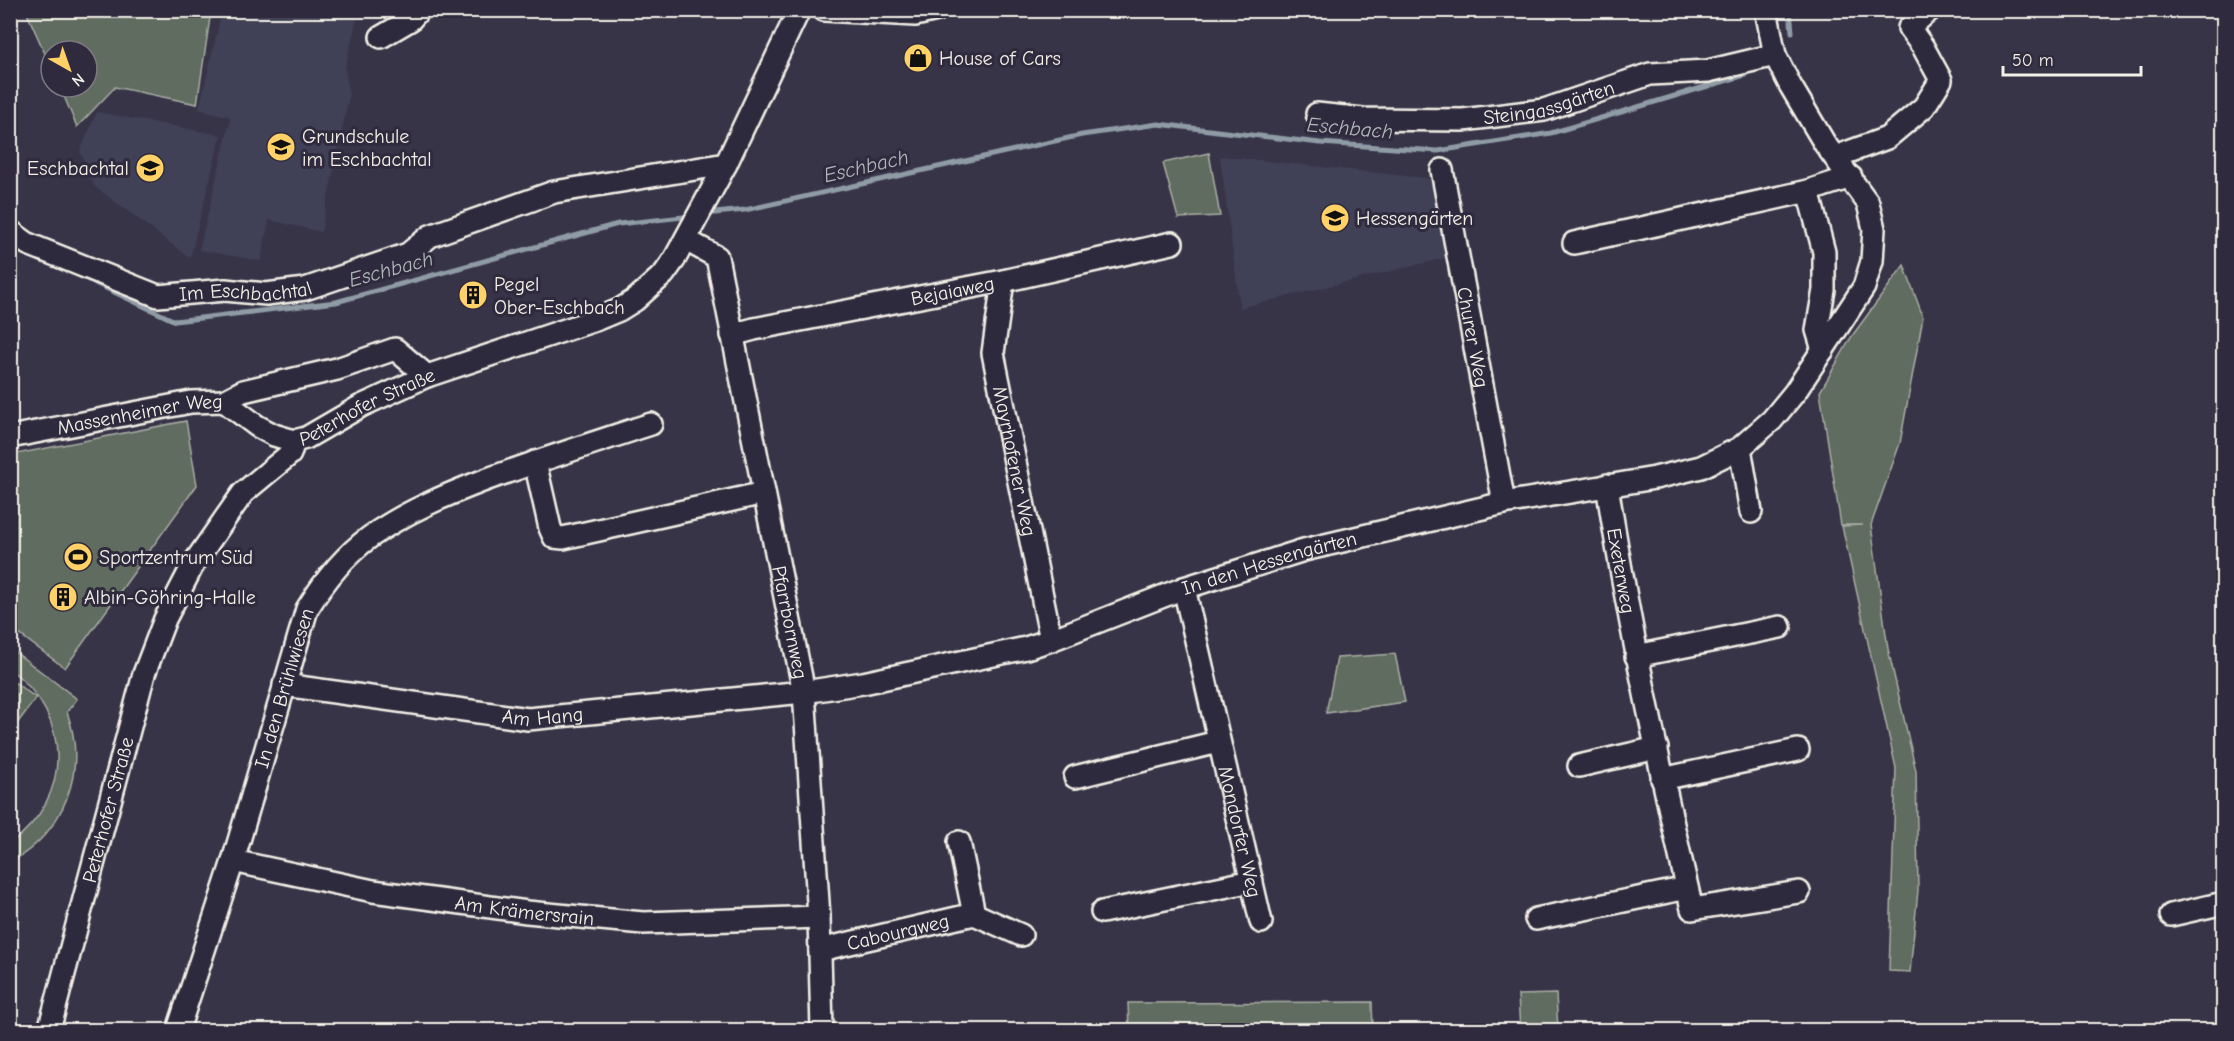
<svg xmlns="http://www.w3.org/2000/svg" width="2234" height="1041" viewBox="0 0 2234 1041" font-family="'Comic Neue',sans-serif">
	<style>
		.built { fill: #413f56 }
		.green { fill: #606c61; stroke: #aaaea4; stroke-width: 1.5 }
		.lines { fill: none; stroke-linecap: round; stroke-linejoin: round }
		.stream { stroke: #909ca5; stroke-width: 5 }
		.minor-casing { stroke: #f4f1e8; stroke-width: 26 }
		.minor { stroke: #2f2a3d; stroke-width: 21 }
		.labels { text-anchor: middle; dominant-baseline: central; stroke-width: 6; stroke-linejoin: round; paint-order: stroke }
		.poi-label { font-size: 20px; fill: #f4f1e8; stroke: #2f2a3d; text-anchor: start }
		.street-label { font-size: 20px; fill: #f4f1e8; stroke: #2f2a3d }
		.water-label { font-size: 21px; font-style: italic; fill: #b1b8bb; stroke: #2f2a3d }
	</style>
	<rect width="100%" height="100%" fill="#373448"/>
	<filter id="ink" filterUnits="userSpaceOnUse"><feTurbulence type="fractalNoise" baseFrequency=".0167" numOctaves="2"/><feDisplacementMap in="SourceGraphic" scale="12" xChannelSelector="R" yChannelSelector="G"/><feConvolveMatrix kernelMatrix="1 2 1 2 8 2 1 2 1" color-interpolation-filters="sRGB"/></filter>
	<g filter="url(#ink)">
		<g class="built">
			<polygon points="222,11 359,11 345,68 349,96 321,232 269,220 261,261 199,250 231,117 199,109"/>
			<polygon points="97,112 221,135 190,258 94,186 80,151"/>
			<polygon points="1220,156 1435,179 1449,257 1240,308"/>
		</g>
		<g class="green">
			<polygon points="26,11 211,11 197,104 115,87 77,127 60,87 87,87 87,51 51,51 51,67"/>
			<polygon points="1209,153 1220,216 1178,218 1163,163"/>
			<polygon points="1904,265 1923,317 1900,443 1871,525 1888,649 1916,771 1918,890 1910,972 1889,971 1896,768 1842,526 1863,525 1841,525 1820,392 1852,336"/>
			<polygon points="186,421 197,485 65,668 11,628 11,455"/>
			<path d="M11 649 77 699 67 712C88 771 65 831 11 862V843C73 797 72 717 11 670Z"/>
			<polygon points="1395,654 1405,702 1326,713 1337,658"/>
			<polygon points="10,679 36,698 11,732 10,732"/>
			<polygon points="1556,994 1558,1030 1520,1030 1518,995"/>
			<polygon points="1372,1002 1373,1030 1129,1030 1128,1003"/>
		</g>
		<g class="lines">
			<g class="stream">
				<polyline points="1790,10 1792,32"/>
				<polyline points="705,214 745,210 1082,135 1158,124 1320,143 1438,151 1551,133 1745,75"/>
				<polyline points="74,273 175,321 336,302 618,224 693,216"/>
			</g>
			<g class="minor-casing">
				<g id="minor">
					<polyline points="824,10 915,15 937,10"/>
					<polyline points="381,37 410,20 419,10"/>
					<path id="s1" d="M1317 114 1363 119 1463 120 1544 110 1650 74 1708 71 1775 55"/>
					<polyline points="1835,157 1887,138 1924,107 1941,80 1923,47 1909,28 1930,10"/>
					<path id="s2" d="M1442 170 1504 503"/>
					<polyline points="1808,191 1824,252 1824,290 1817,330 1823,350"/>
					<path id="s3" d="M10 231 28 244 158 296 225 290 266 294 305 289 408 254 430 236 554 192 726 164"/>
					<path id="s4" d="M686 240 717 257 804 692 819 917 822 1030"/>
					<polyline points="1574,243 1808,191 1851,177"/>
					<path id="s5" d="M1003 281 993 353 1051 640"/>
					<path id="s6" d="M732 335 754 329 1003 281 1172 243"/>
					<polyline points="224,401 243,391 337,369 395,349 427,376"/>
					<path id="s7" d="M10 437 191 402 224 401 257 426 274 435 294 441"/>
					<path id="s8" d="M294 441 306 438 361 406 427 376 595 320 619 310 635 300 664 274 674 260 726 164 799 10"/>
					<polyline points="1740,448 1751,512"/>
					<polyline points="535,462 550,528 554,537 563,538 764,493"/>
					<path id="s9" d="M1607 485C1629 628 1660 768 1692 909L1799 892"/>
					<path id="s10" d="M1184 588 1261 922"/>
					<polyline points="1636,656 1780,627"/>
					<path id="s11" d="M284 685 528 719 804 692 863 683 1026 648 1051 640 1184 588 1304 550 1504 503 1655 478 1701 467 1740 448 1772 420 1795 392 1864 287 1872 261 1874 229 1868 203 1825 144 1790 85 1775 55 1766 10"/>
					<polyline points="1579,766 1657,748"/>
					<polyline points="1075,777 1218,742"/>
					<polyline points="1662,779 1798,750"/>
					<polyline points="959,842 974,914"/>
					<path id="s12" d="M233 861 373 891 527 912 643 923 819 917"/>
					<polyline points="1102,912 1252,881"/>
					<polyline points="2171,915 2224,903"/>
					<polyline points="1536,919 1687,888"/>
					<path id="s13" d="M820 950 974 914 1021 935"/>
					<path id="s14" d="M49 1030 144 674 165 619 194 563 243 493 290 454 294 441"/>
					<path id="s15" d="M178 1030 233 861 307 609C323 583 345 555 370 537 405 512 446 495 485 480 540 460 596 442 651 424"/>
				</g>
			</g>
			<use href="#minor" class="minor"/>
		</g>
	</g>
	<defs>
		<g id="shop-disc" transform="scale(1.5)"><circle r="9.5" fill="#ffd166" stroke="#2f2a3d"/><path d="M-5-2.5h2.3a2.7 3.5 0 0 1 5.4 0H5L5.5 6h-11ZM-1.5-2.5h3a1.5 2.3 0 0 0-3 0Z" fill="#111"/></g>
		<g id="school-disc" transform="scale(1.5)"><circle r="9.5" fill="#ffd166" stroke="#2f2a3d"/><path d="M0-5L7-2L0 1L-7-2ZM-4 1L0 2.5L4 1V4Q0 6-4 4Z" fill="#111"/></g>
		<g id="building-disc" transform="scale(1.5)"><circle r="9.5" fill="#ffd166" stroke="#2f2a3d"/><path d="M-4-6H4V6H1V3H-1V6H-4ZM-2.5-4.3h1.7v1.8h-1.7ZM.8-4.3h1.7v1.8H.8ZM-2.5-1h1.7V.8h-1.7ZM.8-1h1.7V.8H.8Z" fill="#111"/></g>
		<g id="stadium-disc" transform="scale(1.5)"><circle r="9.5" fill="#ffd166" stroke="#2f2a3d"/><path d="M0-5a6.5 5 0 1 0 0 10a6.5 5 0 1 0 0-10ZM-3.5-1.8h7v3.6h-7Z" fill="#111"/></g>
	</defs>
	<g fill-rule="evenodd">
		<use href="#shop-disc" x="918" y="58"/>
		<use href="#school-disc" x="281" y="147"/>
		<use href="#school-disc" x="150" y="168"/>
		<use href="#school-disc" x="1335" y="218"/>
		<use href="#building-disc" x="473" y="295"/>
		<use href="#stadium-disc" x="78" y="557"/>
		<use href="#building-disc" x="63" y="597"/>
	</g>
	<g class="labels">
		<g class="poi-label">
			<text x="939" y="58">House of Cars</text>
			<text x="302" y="136">Grundschule<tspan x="302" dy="23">im Eschbachtal</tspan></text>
			<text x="129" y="168" text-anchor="end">Eschbachtal</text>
			<text x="1356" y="218">Hessengärten</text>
			<text x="494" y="284">Pegel<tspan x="494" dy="23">Ober-Eschbach</tspan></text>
			<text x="99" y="557">Sportzentrum Süd</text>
			<text x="84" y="597">Albin-Göhring-Halle</text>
		</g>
		<g class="street-label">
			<text stroke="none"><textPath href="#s1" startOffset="234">Steingassgärten</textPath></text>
			<text stroke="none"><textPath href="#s3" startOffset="250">Im Eschbachtal</textPath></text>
			<text stroke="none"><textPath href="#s6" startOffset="225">Bejaiaweg</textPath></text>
			<text stroke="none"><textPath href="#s2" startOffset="170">Churer Weg</textPath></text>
			<text stroke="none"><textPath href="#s8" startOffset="81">Peterhofer Straße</textPath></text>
			<text stroke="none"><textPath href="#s7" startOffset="132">Massenheimer Weg</textPath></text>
			<text stroke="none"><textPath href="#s5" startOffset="183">Mayrhofener Weg</textPath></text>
			<text stroke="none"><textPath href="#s11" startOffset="1008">In den Hessengärten</textPath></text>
			<text stroke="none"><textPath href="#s9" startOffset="87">Exeterweg</textPath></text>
			<text stroke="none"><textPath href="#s4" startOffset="408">Pfarrbornweg</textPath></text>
			<text stroke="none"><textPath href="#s15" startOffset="358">In den Brühlwiesen</textPath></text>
			<text stroke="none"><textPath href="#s11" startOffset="261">Am Hang</textPath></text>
			<text stroke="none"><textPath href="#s14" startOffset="228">Peterhofer Straße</textPath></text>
			<text stroke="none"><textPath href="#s10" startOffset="250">Mondorfer Weg</textPath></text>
			<text stroke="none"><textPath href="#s12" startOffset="296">Am Krämersrain</textPath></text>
			<text stroke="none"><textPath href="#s13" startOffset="80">Cabourgweg</textPath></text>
		</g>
		<g class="water-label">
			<text transform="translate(1350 128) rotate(5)">Eschbach</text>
			<text transform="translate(866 166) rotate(-13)">Eschbach</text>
			<text transform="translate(391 269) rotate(-15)">Eschbach</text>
		</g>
	</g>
	<rect width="2234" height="1041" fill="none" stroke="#2f2a3d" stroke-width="36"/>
	<rect x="18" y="18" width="2198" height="1005" fill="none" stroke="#f4f1e8" stroke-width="2" filter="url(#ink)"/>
	<g transform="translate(69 69) rotate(140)"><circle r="28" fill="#2f2a3d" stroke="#7e7a81" stroke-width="1.5"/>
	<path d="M0-4.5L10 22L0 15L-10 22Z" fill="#ffd166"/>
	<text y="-9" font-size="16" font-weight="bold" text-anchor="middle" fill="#f4f1e8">N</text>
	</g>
	<path d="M2003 66v9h138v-9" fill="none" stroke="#f4f1e8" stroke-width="3"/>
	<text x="2012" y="66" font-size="18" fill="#f4f1e8" stroke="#2f2a3d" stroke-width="4.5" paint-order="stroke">50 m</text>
</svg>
